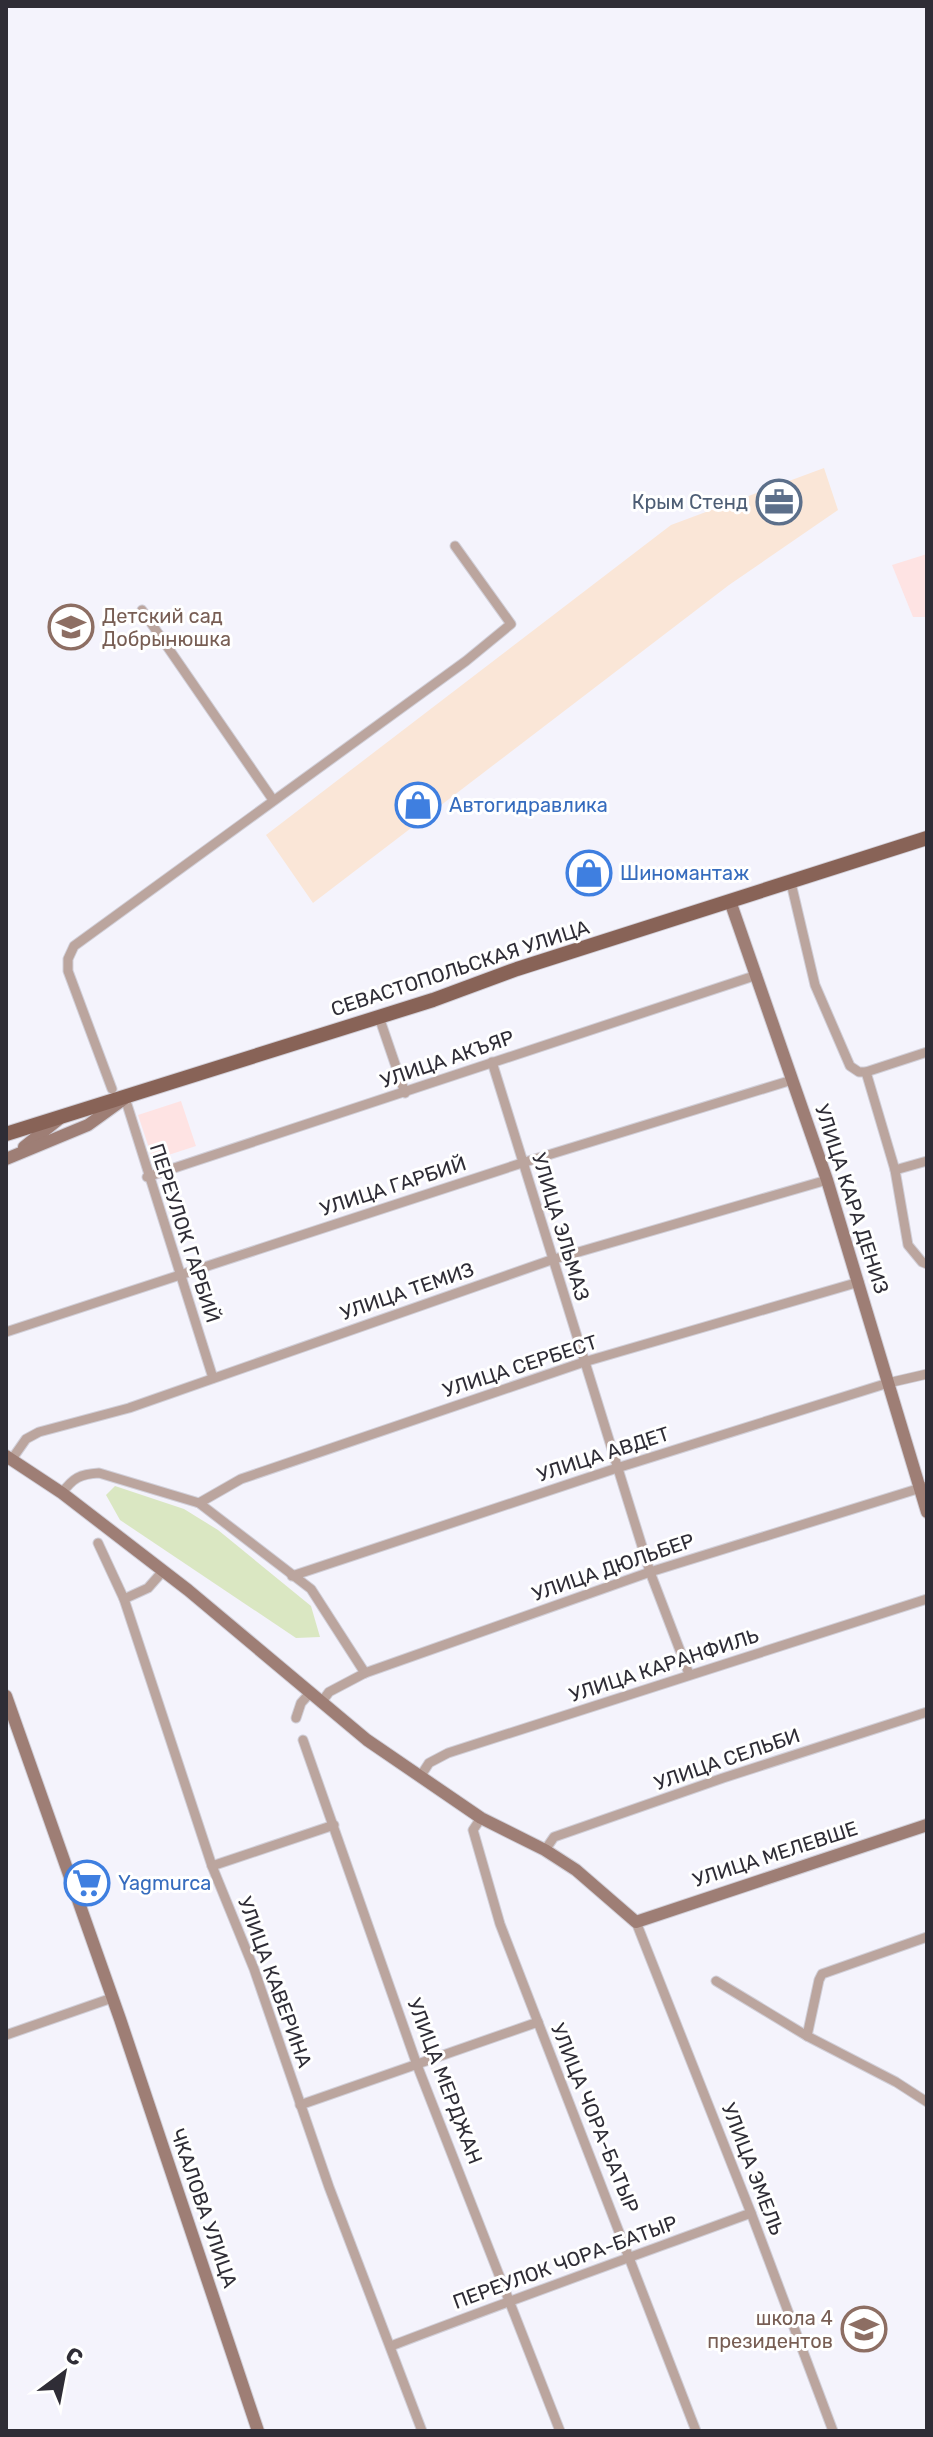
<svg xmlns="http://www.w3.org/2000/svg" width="933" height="2437" viewBox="0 0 933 2437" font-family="Rubik,sans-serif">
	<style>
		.commercial { fill: #fee3e3 }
		.industrial { fill: #fae6d7 }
		.green { fill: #dae7c2 }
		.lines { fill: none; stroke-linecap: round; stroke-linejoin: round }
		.street-casing { stroke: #d1cfd8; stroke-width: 11 }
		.secondary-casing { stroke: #d1cfd8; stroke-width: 14 }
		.primary-casing { stroke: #d1cfd8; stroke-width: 16 }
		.street { stroke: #bba59e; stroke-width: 9 }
		.secondary { stroke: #9e7e75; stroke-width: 12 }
		.primary { stroke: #886357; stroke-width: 14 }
		.labels { text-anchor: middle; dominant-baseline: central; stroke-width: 6; stroke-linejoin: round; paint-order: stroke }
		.service-label { font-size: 20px; fill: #4e5e75; stroke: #fff; text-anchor: end }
		.education-label { font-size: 20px; fill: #785e54; stroke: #fff; text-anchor: start }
		.shop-label { font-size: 20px; fill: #366cbe; stroke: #fff; text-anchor: start }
		.street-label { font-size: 20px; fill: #2f2d36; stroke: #fff }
	</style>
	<rect width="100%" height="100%" fill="#f4f3fc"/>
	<g class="commercial">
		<polygon points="927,554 927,617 913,617 892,565"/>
		<polygon points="181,1101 196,1146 153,1160 138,1115"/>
	</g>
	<polygon class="industrial" points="824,468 838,510 729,585 313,903 266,835 671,525"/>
	<polygon class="green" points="115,1486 184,1509 218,1530 311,1606 320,1637 296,1638 120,1520 106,1495"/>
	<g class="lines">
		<g class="street-casing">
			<g id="street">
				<polyline points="142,610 271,797"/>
				<polyline points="791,883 815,985 850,1066 859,1072 866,1072 927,1052"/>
				<polyline points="379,1017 405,1093"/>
				<polyline points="492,1062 650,1572 689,1674"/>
				<polyline points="866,1072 895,1170 908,1245 922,1262 927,1264"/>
				<polyline points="112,1089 68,971 68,959 74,946 466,661 511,624 455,546"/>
				<polyline points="125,1098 213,1378"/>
				<polyline points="895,1170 927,1161"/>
				<polyline points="147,1177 757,975"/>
				<polyline points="6,1332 522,1163 792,1080"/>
				<polyline points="12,1459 26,1439 39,1432 129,1408 551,1260 827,1180"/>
				<path d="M62 1493C73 1478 80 1474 99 1473L199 1503 311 1589 365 1673"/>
				<polyline points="199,1503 241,1479 584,1362 859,1282"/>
				<polyline points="98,1543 124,1599 212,1866 254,1969 329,2187 422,2431"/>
				<polyline points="292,1576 617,1468 888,1383 927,1374"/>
				<polyline points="124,1599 148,1588 163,1571"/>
				<polyline points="321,1703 329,1692 365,1673 650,1572 927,1486"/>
				<polyline points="296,1718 301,1703 310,1693"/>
				<polyline points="303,1740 417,2065 560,2431"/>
				<polyline points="420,1777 429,1763 448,1753 927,1599"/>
				<polyline points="481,1818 473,1830 500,1924 696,2431"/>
				<polyline points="545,1850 554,1837 723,1778 927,1712"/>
				<polyline points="212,1866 334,1825"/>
				<polyline points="636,1922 751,2213 833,2431"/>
				<polyline points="716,1981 807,2036 896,2082 927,2102"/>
				<polyline points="6,2035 112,1998"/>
				<polyline points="807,2036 819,1980 822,1974 927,1937"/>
				<polyline points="300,2105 538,2022"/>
				<path d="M391 2346C511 2300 631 2257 751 2213"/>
			</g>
		</g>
		<g class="secondary-casing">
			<g id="secondary">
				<polyline points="730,901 827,1180 927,1512"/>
				<polyline points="24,1147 59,1119"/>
				<polyline points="6,1159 88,1125 124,1099"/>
				<polyline points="6,1456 62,1493 188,1590 367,1740 481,1818 545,1850 576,1870 636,1922 927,1825"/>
				<polyline points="6,1696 120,2019 258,2431"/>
			</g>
		</g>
		<g class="primary-casing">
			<polyline id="primary" points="6,1134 433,1000 517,969 927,838"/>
		</g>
		<use href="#street" class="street"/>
		<use href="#secondary" class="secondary"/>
		<use href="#primary" class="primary"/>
	</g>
	<defs>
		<g id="office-ring" transform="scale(2.3)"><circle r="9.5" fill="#fff" stroke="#5c6f8a" stroke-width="1.5"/><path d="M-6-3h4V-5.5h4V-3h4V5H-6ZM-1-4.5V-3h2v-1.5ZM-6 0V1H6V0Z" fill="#5c6f8a"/></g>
		<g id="school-ring" transform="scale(2.3)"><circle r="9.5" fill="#fff" stroke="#8d6e63" stroke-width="1.5"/><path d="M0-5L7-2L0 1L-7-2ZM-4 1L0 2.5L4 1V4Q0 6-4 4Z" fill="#8d6e63"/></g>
		<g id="shop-ring" transform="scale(2.3)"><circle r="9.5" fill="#fff" stroke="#3f7fe0" stroke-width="1.5"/><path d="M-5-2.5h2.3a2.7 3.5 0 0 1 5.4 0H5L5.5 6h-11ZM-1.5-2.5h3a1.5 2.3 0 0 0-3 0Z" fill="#3f7fe0"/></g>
		<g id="supermarket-ring" transform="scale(2.3)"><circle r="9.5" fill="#fff" stroke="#3f7fe0" stroke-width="1.5"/><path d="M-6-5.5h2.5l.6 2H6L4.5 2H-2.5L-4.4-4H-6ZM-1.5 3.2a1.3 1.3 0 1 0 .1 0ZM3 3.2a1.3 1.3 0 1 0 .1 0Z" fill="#3f7fe0"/></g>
	</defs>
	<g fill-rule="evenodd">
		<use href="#office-ring" x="779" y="502"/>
		<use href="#school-ring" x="71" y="627"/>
		<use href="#shop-ring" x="418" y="805"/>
		<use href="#shop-ring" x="589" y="873"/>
		<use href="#supermarket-ring" x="87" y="1883"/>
		<use href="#school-ring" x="864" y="2329"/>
	</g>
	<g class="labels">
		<g class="service-label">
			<text x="748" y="502">Крым Стенд</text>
		</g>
		<g class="education-label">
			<text x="102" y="616">Детский сад<tspan x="102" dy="23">Добрынюшка</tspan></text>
			<text x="833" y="2318" text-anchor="end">школа 4<tspan x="833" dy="23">президентов</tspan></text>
		</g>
		<g class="shop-label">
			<text x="449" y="805">Автогидравлика</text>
			<text x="620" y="873">Шиномантаж</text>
			<text x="118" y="1883">Yagmurca</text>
		</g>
		<g class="street-label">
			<text transform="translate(460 968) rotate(-18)">СЕВАСТОПОЛЬСКАЯ УЛИЦА</text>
			<text transform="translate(447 1059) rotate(-19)">УЛИЦА АКЪЯР</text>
			<text transform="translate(393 1186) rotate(-18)">УЛИЦА ГАРБИЙ</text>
			<text transform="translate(852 1199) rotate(72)">УЛИЦА КАРА ДЕНИЗ</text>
			<text transform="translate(561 1227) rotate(73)">УЛИЦА ЭЛЬМАЗ</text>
			<text transform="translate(185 1233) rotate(72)">ПЕРЕУЛОК ГАРБИЙ</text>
			<text transform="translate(407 1291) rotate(-19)">УЛИЦА ТЕМИЗ</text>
			<text transform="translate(520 1366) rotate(-18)">УЛИЦА СЕРБЕСТ</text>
			<text transform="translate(603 1454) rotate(-18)">УЛИЦА АВДЕТ</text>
			<text transform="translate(613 1567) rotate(-19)">УЛИЦА ДЮЛЬБЕР</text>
			<text transform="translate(664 1665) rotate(-18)">УЛИЦА КАРАНФИЛЬ</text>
			<text transform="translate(727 1759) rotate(-19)">УЛИЦА СЕЛЬБИ</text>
			<text transform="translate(775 1854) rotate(-18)">УЛИЦА МЕЛЕВШЕ</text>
			<text transform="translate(275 1982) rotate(70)">УЛИЦА КАВЕРИНА</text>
			<text transform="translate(445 2081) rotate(69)">УЛИЦА МЕРДЖАН</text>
			<text transform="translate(595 2118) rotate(68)">УЛИЦА ЧОРА-БАТЫР</text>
			<text transform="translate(753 2169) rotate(69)">УЛИЦА ЭМЕЛЬ</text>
			<text transform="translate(204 2208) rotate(71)">ЧКАЛОВА УЛИЦА</text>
			<text transform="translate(565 2262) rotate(-20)">ПЕРЕУЛОК ЧОРА-БАТЫР</text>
		</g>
	</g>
	<rect width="933" height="2437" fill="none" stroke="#2f2d36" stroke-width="16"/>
	<g transform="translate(64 2373) rotate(32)" stroke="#ffffff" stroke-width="6" paint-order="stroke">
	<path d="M0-6L14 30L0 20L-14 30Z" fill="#2f2d36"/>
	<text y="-12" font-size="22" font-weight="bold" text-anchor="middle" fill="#2f2d36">С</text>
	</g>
</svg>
